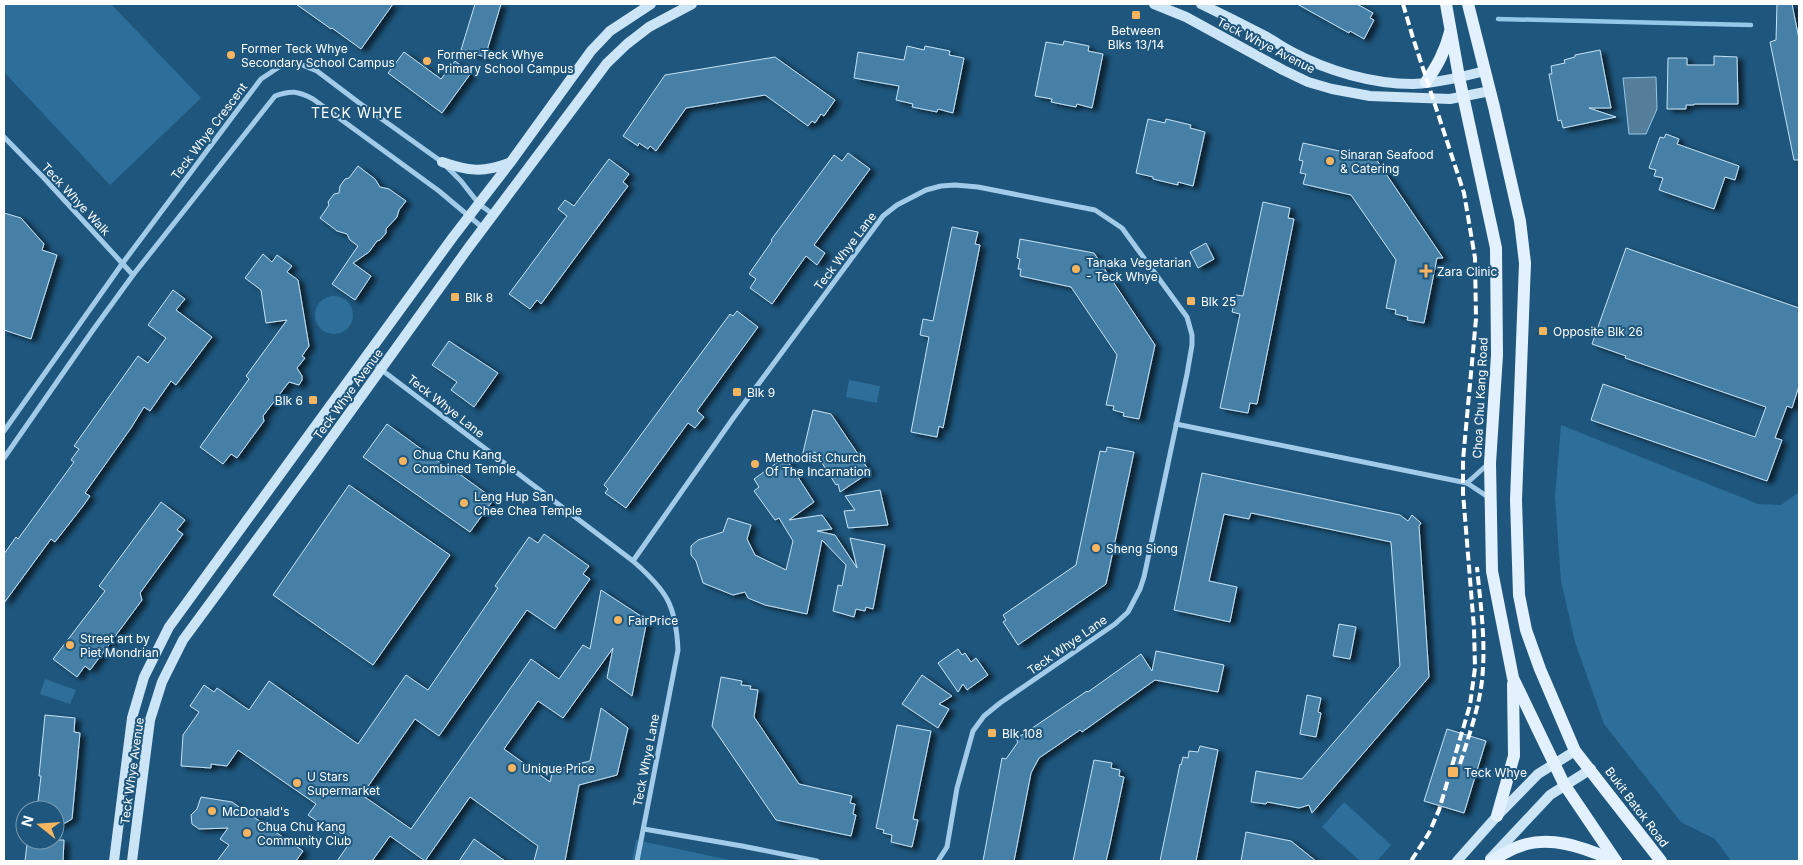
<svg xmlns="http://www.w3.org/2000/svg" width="1803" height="865" viewBox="0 0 1803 865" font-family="Inter,sans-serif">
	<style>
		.green { fill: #2d6f9a }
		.water { fill: #557e9a; stroke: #94c8e9 }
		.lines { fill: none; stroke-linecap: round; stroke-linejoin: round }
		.stream { stroke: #94c8e9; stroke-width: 4.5 }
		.building { fill: #4680a7; stroke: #c4e2f6; filter: url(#shadow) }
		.street { stroke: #a1cbe8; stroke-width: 5 }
		.secondary { stroke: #cbe4f6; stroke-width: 10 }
		.primary { stroke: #e3f1fe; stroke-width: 12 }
		.rail { stroke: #fff; stroke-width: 4; stroke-dasharray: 9 4; stroke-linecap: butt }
		.poi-dot { fill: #f7b560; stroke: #1e567d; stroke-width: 2 }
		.labels { text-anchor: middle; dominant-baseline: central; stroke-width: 4; stroke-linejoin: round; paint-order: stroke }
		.poi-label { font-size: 12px; fill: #fff; stroke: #1e567d; text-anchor: start }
		.street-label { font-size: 12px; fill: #fff; stroke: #1e567d }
		.neighbourhood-label { font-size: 14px; letter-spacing: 1px; fill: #fff; stroke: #1e567d }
	</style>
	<defs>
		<filter id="shadow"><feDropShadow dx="5.5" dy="3" stdDeviation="2.5" flood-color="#0009"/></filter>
	</defs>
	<rect width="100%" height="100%" fill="#1e567d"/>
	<g class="green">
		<polygon points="4,4 111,4 201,98 110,185 4,72"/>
		<circle cx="334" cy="315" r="19"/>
		<polygon points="849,380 880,386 877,403 846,397"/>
		<polygon points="1561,425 1758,504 1781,505 1799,492 1799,861 1731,861 1715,839 1681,822 1604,724 1575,642 1561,581 1555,497"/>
		<polygon points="45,679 76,690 70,704 40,694"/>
		<polygon points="1344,802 1391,845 1377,861 1360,861 1322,827"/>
		<polygon points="636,840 734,861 632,861"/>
	</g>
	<polygon class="water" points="1656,77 1657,109 1646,134 1629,134 1623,78"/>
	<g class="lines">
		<polyline class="stream" points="1498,19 1751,25"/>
	</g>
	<g class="building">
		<polygon points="296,4 393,4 361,49 332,28 331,29"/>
		<polygon points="475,4 501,4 485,57 461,50"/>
		<polygon points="1297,4 1357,4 1373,13 1370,18 1374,20 1364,39 1350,31 1349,33"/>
		<polygon points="1777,4 1792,4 1799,39 1799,160 1794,160 1770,42 1776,40"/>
		<polygon points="1064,41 1089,46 1088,51 1103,54 1092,108 1077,104 1076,107 1051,102 1052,99 1035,96 1046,42 1063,45"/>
		<polygon points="907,46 924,50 925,46 950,51 949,55 964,58 953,113 938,109 937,112 912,107 913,104 896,100 899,86 854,78 858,52 904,60"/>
		<polygon points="1600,50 1611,108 1589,108 1616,117 1563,128 1561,120 1558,121 1549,74 1552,74 1551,66 1565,63 1564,60 1575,57 1575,55"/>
		<polygon points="404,52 441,79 455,61 471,73 442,113 388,73"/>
		<polygon points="1714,56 1737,57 1738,104 1694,104 1694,105 1686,105 1686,109 1667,109 1668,58 1687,58 1687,65 1714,65"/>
		<polygon points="775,57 835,100 824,116 821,114 815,123 812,121 808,126 765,95 686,108 656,151 650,146 648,149 639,143 638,146 623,136 665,75"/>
		<polygon points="1148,119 1165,123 1166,119 1191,125 1190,128 1205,132 1193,186 1178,182 1178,185 1153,179 1153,177 1136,173"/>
		<polygon points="1666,134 1679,139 1677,144 1739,166 1735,180 1725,177 1714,209 1659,190 1663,178 1654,176 1656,170 1649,168 1660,137 1664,138"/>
		<polygon points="1303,143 1376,159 1443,258 1437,258 1424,323 1407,320 1408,317 1395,314 1396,310 1386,308 1396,260 1351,195 1303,184 1306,174 1300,173 1303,161 1299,160"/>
		<polygon points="848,153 870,169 814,245 825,253 817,265 806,256 772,304 750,288 756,279 749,274 772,241 771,240 834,155 842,161"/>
		<polygon points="609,159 629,174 623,182 628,186 541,304 537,300 530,309 509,294 567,216 558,209 565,200 574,206"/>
		<polygon points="358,166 375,179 380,187 389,189 406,201 399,210 397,217 386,229 386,233 380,240 377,241 369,252 353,263 371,276 355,300 332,284 358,246 350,240 347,234 337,231 320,218 329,205 328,202 334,194 339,193 340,186 345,179 349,178"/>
		<polygon points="1263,202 1290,208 1288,218 1294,219 1257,404 1250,403 1248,413 1220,408 1240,314 1232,312 1236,295 1243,296"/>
		<polygon points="4,213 21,218 44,244 42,250 57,255 31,339 4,330"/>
		<polygon points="952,227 978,232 975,244 980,245 943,428 939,426 937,437 911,432 929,337 920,335 923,319 933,321"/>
		<polygon points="1020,239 1094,253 1155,345 1139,419 1123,416 1124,413 1113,410 1114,406 1106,405 1117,355 1071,287 1020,276 1021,269 1018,269 1020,259 1017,258"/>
		<polygon points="1206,243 1214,259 1198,268 1190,252"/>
		<polygon points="1626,248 1799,308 1799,386 1792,408 1787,406 1775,438 1782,440 1767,481 1591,420 1603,384 1755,437 1766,407 1625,358 1626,356 1592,344"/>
		<polygon points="263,254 272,262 277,255 292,266 287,272 298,280 309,346 302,356 305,358 297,368 302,376 302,380 299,385 289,382 263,416 264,421 237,458 231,454 223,464 200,447 249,379 246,376 287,320 266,323 261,290 245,278"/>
		<polygon points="173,290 185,299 176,310 212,337 176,385 171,381 150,411 144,407 131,428 85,493 90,496 83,506 55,542 51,539 4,603 4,554 16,537 18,539 74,462 71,460 79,449 74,446 138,356 148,363 166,338 148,325"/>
		<polygon points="737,311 758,327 697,411 704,417 695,428 688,423 626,508 605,493 608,489 604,485 730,314 733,316"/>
		<polygon points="449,341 498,373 474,407 451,390 457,382 432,365"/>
		<polygon points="813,410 831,414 870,472 840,492 838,484 836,485 815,452 801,461"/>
		<polygon points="387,424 457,475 458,473 494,499 470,532 363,457"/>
		<polygon points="1107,447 1134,452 1106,584 1018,645 1003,622 1006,620 1003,615 1076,565 1100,451 1106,452"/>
		<polygon points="785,457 814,502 789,520 822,515 832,529 817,531 835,535 857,568 850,538 885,545 873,609 866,607 865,611 856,609 854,617 833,611 838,585 842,586 846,565 822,540 807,614 765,605 748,598 745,592 733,595 703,583 696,561 691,555 691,546 698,540 723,532 728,518 751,525 747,539 755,555 786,570 793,541 779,518 775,520 754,491 759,487 754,479"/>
		<polygon points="1202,473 1400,515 1408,521 1412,515 1421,523 1419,526 1429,677 1312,813 1309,805 1299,808 1267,802 1266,804 1251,802 1256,771 1302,779 1400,666 1391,542 1251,513 1249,519 1224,514 1209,581 1237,587 1230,622 1174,610"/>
		<polygon points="349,485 450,555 373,665 273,595"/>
		<polygon points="880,490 888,525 848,528 844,511 855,510 845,496"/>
		<polygon points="161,502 185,520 177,530 183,534 140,593 142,600 108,646 90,670 85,666 77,677 53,659 105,591 99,586"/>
		<polygon points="544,534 589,566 583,574 590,579 555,629 527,610 439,736 415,719 362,795 411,829 531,659 559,679 583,645 590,649 601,590 647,620 632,696 607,678 613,648 563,718 538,701 504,749 550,782 553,770 590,761 601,708 628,728 617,775 579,785 565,861 534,861 538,846 470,797 425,861 390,836 372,861 337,861 349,844 308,815 316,804 238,750 227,766 211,764 211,768 181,766 183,735 199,712 190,706 204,685 214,692 217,688 249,710 269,681 358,744 406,675 428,690 498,588 495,586 529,537 538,543"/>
		<polygon points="1339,624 1356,627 1350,659 1333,656"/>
		<polygon points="958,649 962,655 965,653 971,662 976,658 988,675 967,690 963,684 958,692 938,663"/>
		<polygon points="1156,651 1224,665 1218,692 1155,680 1082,732 1080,730 1039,758 1031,773 1014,861 983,861 1002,758 1006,759 1018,742 1016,739 1087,691 1088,692 1141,654 1152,671"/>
		<polygon points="922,675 952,696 939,704 949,709 938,728 902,704"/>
		<polygon points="721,677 742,681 741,685 751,686 750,689 758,690 754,717 799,784 852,796 850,803 855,804 853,814 856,815 851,836 776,820 712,726"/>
		<polygon points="1307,695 1321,698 1318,712 1321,713 1316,737 1300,734"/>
		<polygon points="45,715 75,718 74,732 80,733 72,819 55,829 55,810 37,810 41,776 39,776"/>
		<polygon points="897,725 931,731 913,819 918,820 912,847 891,842 892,835 883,833 884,830 876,828"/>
		<polygon points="1447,729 1486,741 1464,813 1424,801"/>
		<polygon points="1200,746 1218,750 1196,861 1160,861 1180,764 1181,765 1183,757 1188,758 1189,751 1198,752"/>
		<polygon points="1094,760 1112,763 1111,768 1120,770 1119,776 1124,777 1110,844 1106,861 1073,861"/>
		<polygon points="201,797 232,802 303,851 296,861 217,861 229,845 220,839 228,828 199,829 192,824 191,815 197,809"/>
		<polygon points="1246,832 1291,841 1316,861 1241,861"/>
		<polygon points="474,839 505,861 459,861"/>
		<polygon points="34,840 64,840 63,861 25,861 27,844 34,845"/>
	</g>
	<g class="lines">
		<g class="street">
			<polyline points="4,137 43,177 133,275"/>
			<path d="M366 358 633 561C667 591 676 605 678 650L637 861"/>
			<polyline points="1176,424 1467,483 1488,497"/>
			<polyline points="4,431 122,264 239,108 261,79 279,67 292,63 300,64 317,71 358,102 442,162 461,181 479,204 494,215"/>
			<path d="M4 458 93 330 133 275 275 96C291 90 298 91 313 99L439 191 483 228"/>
			<polyline points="1467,483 1487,465"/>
			<polyline points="633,561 734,417 883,216 897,205 926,190 941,186 955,185 978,187 1095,210 1122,228 1187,317 1192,335 1192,345 1187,374 1144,577 1140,589 1128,612 1115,624 1000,703 984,716 973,731 957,788 947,847 938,861"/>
			<polyline points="644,829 742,846 817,861"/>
		</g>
		<g class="secondary">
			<polyline points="1154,4 1186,17 1283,70 1308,82 1332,89 1370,96 1450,99 1490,91"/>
			<path d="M1201 4C1222 14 1242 24 1263 35 1273 40 1282 47 1292 52 1328 71 1372 84 1413 84 1437 83 1461 77 1485 71"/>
			<path d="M442 162C468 171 483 173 509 163"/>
			<polyline points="1490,859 1550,795 1591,769"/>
			<polyline points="114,861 132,718 144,677 169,627 453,237 510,163 591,51 610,31 651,4"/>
			<polyline points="132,861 150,720 162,682 183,640 314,462 469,247 607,63 627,44 649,27 692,4"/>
			<polyline points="1457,861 1497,816 1538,774 1575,751"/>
		</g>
		<g class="primary">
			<polyline points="1446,4 1459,77 1496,248 1497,355 1490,463 1492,571 1513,678 1564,784 1616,861"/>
			<polyline points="1468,4 1494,107 1520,221 1525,263 1516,500 1519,595 1526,630 1540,669 1575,751 1661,861"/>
			<path d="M1426 82C1437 66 1445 52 1450 32"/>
			<polyline points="1497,816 1514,756 1513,684"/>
			<path d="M1491 861C1498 857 1506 852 1515 848 1549 833 1584 848 1616 861"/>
		</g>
		<g class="rail">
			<polyline points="1403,4 1413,38 1464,193 1475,258 1476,319 1463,460 1463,493 1474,628 1475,668 1470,705 1439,810 1429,833 1411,861"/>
			<path d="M1460 764C1470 732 1482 700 1483 667 1485 634 1480 600 1477 567"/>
		</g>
	</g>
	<g class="poi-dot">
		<rect x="1131" y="10" width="10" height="10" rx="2.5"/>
		<circle cx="231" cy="55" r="5"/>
		<circle cx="427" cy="61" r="5"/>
		<circle cx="1330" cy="161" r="5"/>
		<circle cx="1076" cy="269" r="5"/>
		<path d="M1423.5 263.5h5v5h5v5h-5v5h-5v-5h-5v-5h5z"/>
		<rect x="450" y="292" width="10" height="10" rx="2.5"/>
		<rect x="1186" y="296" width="10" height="10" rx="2.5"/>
		<rect x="1538" y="326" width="10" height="10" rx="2.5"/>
		<rect x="732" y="387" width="10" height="10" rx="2.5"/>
		<rect x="308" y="395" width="10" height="10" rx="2.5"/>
		<circle cx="403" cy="461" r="5"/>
		<circle cx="755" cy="464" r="5"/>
		<circle cx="464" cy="503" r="5"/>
		<circle cx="1096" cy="548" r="5"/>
		<circle cx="618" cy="620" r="5"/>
		<circle cx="70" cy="645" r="5"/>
		<rect x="987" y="728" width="10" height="10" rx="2.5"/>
		<circle cx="512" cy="768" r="5"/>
		<rect x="1447" y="766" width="12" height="12" rx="2.5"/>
		<circle cx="297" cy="783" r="5"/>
		<circle cx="212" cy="811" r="5"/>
		<circle cx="247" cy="833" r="5"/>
	</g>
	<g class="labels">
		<g class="poi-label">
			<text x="1136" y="30" text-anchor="middle">Between<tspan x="1136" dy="14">Blks 13/14</tspan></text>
			<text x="241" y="48">Former Teck Whye<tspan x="241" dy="14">Secondary School Campus</tspan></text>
			<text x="437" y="54">Former Teck Whye<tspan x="437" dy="14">Primary School Campus</tspan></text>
			<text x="1340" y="154">Sinaran Seafood<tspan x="1340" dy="14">&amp; Catering</tspan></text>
			<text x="1086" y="262">Tanaka Vegetarian<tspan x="1086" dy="14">- Teck Whye</tspan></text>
			<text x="1437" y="271">Zara Clinic</text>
			<text x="465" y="297">Blk 8</text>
			<text x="1201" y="301">Blk 25</text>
			<text x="1553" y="331">Opposite Blk 26</text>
			<text x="747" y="392">Blk 9</text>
			<text x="303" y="400" text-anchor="end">Blk 6</text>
			<text x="413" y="454">Chua Chu Kang<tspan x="413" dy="14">Combined Temple</tspan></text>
			<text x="765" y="457">Methodist Church<tspan x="765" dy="14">Of The Incarnation</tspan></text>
			<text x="474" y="496">Leng Hup San<tspan x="474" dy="14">Chee Chea Temple</tspan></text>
			<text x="1106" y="548">Sheng Siong</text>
			<text x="628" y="620">FairPrice</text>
			<text x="80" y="638">Street art by<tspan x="80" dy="14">Piet Mondrian</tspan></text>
			<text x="1002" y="733">Blk 108</text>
			<text x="522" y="768">Unique Price</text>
			<text x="1464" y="772">Teck Whye</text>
			<text x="307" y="776">U Stars<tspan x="307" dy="14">Supermarket</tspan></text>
			<text x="222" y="811">McDonald's</text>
			<text x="257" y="826">Chua Chu Kang<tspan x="257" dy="14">Community Club</tspan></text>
		</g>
		<g class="street-label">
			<text transform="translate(1266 45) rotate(27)">Teck Whye Avenue</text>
			<text transform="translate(209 131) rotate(-53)">Teck Whye Crescent</text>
			<text transform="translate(76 199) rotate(47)">Teck Whye Walk</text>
			<text transform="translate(845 251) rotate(-53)">Teck Whye Lane</text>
			<text transform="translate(348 394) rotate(-54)">Teck Whye Avenue</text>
			<text transform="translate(1480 398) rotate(-87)">Choa Chu Kang Road</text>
			<text transform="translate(446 406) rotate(38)">Teck Whye Lane</text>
			<text transform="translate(1067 645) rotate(-35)">Teck Whye Lane</text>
			<text transform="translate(646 760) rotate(-79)">Teck Whye Lane</text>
			<text transform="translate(132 771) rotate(-82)">Teck Whye Avenue</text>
			<text transform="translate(1637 807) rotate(53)">Bukit Batok Road</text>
		</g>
		<g class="neighbourhood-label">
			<text x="357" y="112">TECK WHYE</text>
		</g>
	</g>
	<rect width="1803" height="865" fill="none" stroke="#ffffff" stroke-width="10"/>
	<g transform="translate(40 825) rotate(287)"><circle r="24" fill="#1e567d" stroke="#789ab1"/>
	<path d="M0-4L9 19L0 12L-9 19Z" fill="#f7b560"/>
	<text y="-8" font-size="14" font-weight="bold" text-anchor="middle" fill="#ffffff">N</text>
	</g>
</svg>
